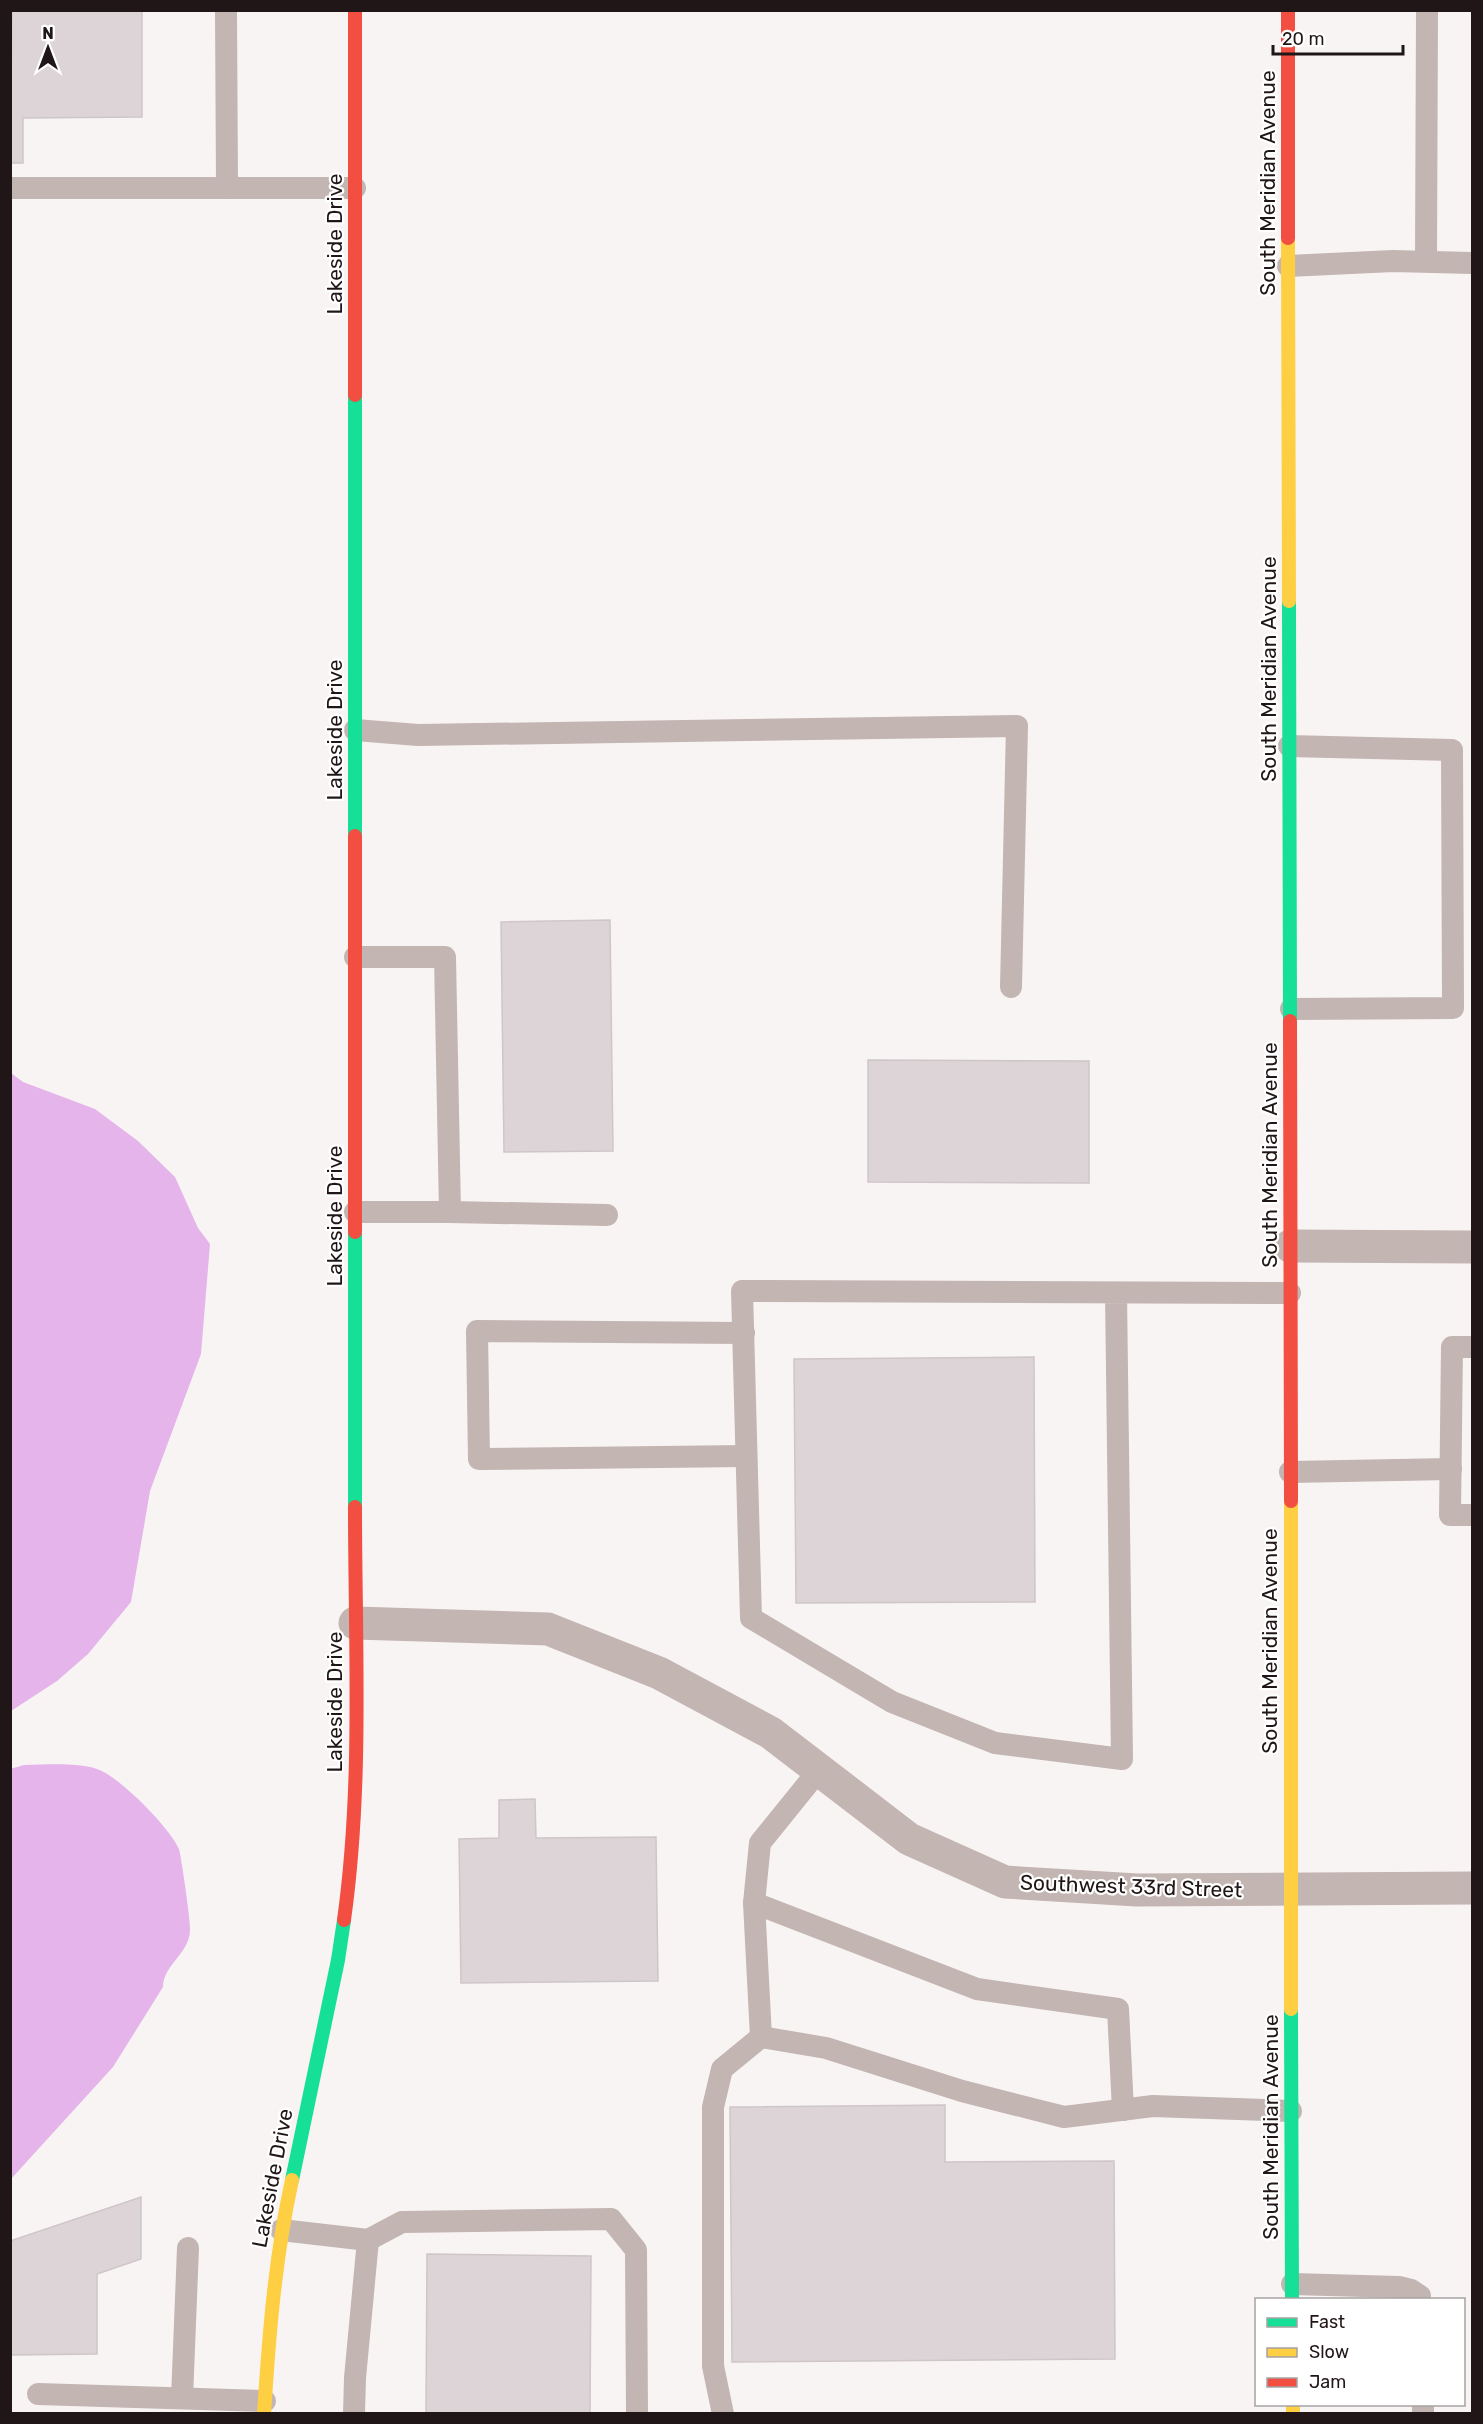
<svg xmlns="http://www.w3.org/2000/svg" width="1483" height="2424" viewBox="0 0 1483 2424" font-family="Rubik,sans-serif">
	<style>
		.water { fill: #e4b4ea }
		.building { fill: #dcd4d7; stroke: #cec6c9; stroke-width: 1.5 }
		.lines { fill: none; stroke-linecap: round; stroke-linejoin: round }
		.lane { stroke: #c3b5b1; stroke-width: 22 }
		.street { stroke: #c3b5b1; stroke-width: 33 }
		.fast { stroke: #16e098; stroke-width: 14 }
		.slow { stroke: #ffcf43; stroke-width: 14 }
		.jam { stroke: #f24e42; stroke-width: 14 }
		.labels { text-anchor: middle; dominant-baseline: central; stroke-width: 4.5; stroke-linejoin: round; paint-order: stroke }
		.street-label { font-size: 21px; fill: #211617; stroke: #fff }
	</style>
	<rect width="100%" height="100%" fill="#f9f4f4"/>
	<g class="water">
		<polygon points="11,1073 23,1082 95,1109 138,1141 175,1177 198,1228 210,1244 201,1354 150,1491 131,1602 88,1654 57,1681 11,1711"/>
		<path d="M24 1765C47 1765 74 1762 97 1769 119 1776 170 1828 179 1849 181 1856 191 1923 190 1931 189 1954 163 1965 163 1987L113 2067 11 2179 10 1769Z"/>
	</g>
	<g class="building">
		<polygon points="12,10 142,10 142,117 23,118 23,163 10,163"/>
		<polygon points="610,920 613,1151 504,1152 501,922"/>
		<polygon points="868,1060 1089,1061 1089,1183 868,1182"/>
		<polygon points="1034,1357 1035,1602 796,1603 794,1359"/>
		<polygon points="535,1799 536,1838 656,1837 658,1981 461,1983 459,1839 499,1838 499,1800"/>
		<polygon points="945,2105 945,2162 1114,2161 1115,2359 732,2362 730,2107"/>
		<polygon points="141,2197 141,2259 97,2274 97,2354 10,2355 10,2241"/>
		<polygon points="427,2254 591,2256 590,2414 426,2414"/>
	</g>
	<g class="lines">
		<g class="lane">
			<polyline points="226,10 227,188 355,188"/>
			<polyline points="10,188 227,188"/>
			<polyline points="1426,261 1427,10"/>
			<polyline points="1288,266 1393,261 1472,263"/>
			<polyline points="355,730 418,735 1017,726 1011,987"/>
			<polyline points="1289,746 1452,750 1453,1008 1291,1009"/>
			<polyline points="355,957 445,957 450,1212 355,1212"/>
			<polyline points="450,1212 607,1215"/>
			<polyline points="1116,1293 1122,1759 995,1743 892,1702 751,1618 742,1291 1290,1293"/>
			<polyline points="744,1333 477,1331 479,1459 746,1456"/>
			<polyline points="1472,1347 1452,1347 1450,1515 1472,1515"/>
			<polyline points="1290,1472 1451,1469"/>
			<polyline points="819,1770 760,1843 754,1903 761,2037 826,2048 962,2091 1064,2117 1153,2106 1291,2111"/>
			<polyline points="754,1903 977,1989 1118,2009 1123,2110"/>
			<polyline points="281,2230 368,2240 402,2222 611,2219 636,2250 637,2414"/>
			<polyline points="1292,2284 1399,2287 1411,2290 1420,2296 1420,2300"/>
			<polyline points="38,2394 265,2401"/>
			<polyline points="182,2398 188,2248"/>
			<polyline points="1423,2404 1423,2414"/>
			<polyline points="354,2414 355,2378 368,2240"/>
			<polyline points="723,2414 713,2366 713,2107 722,2069 761,2037"/>
		</g>
		<g class="street">
			<polyline points="1290,1246 1472,1247"/>
			<polyline points="355,1623 548,1629 659,1673 771,1733 909,1839 1005,1882 1137,1890 1472,1888"/>
		</g>
		<g class="fast">
			<polyline points="355,395 355,836"/>
			<polyline points="1289,601 1290,1021"/>
			<polyline points="355,1232 355,1507"/>
			<polyline points="1291,2009 1292,2300"/>
			<polyline points="292,2180 338,1960 344,1920"/>
		</g>
		<g class="slow">
			<polyline points="1288,238 1289,601"/>
			<polyline points="1291,1501 1291,2009"/>
			<polyline points="1293,2404 1293,2414"/>
			<path d="M264 2414C269 2335 275 2257 292 2180"/>
		</g>
		<g class="jam">
			<polyline points="355,10 355,395"/>
			<polyline points="1288,10 1288,238"/>
			<polyline points="355,836 355,1232"/>
			<polyline points="1290,1021 1291,1501"/>
			<path d="M344 1920C363 1784 355 1644 355 1507"/>
		</g>
	</g>
	<g class="labels">
		<g class="street-label">
			<text transform="translate(1267 183) rotate(-90)">South Meridian Avenue</text>
			<text transform="translate(334 244) rotate(-90)">Lakeside Drive</text>
			<text transform="translate(1268 669) rotate(-90)">South Meridian Avenue</text>
			<text transform="translate(334 730) rotate(-90)">Lakeside Drive</text>
			<text transform="translate(1269 1155) rotate(-90)">South Meridian Avenue</text>
			<text transform="translate(334 1216) rotate(-90)">Lakeside Drive</text>
			<text transform="translate(1269 1641) rotate(-90)">South Meridian Avenue</text>
			<text transform="translate(334 1702) rotate(-90)">Lakeside Drive</text>
			<text transform="translate(1131 1886) rotate(2)">Southwest 33rd Street</text>
			<text transform="translate(1270 2127) rotate(-90)">South Meridian Avenue</text>
			<text transform="translate(272 2178) rotate(-79)">Lakeside Drive</text>
		</g>
	</g>
	<rect width="1483" height="2424" fill="none" stroke="#211617" stroke-width="24"/>
	<rect x="1255" y="2298" width="210" height="108" fill="#ffffff" stroke="#a6a2a2" stroke-width="1.5"/>
	<rect x="1267" y="2318" width="30" height="9" fill="#16e098" stroke="#a6a2a2" stroke-width="1.5"/>
	<text x="1309" y="2328" font-size="18" fill="#211617">Fast</text>
	<rect x="1267" y="2348" width="30" height="9" fill="#ffcf43" stroke="#a6a2a2" stroke-width="1.5"/>
	<text x="1309" y="2358" font-size="18" fill="#211617">Slow</text>
	<rect x="1267" y="2378" width="30" height="9" fill="#f24e42" stroke="#a6a2a2" stroke-width="1.5"/>
	<text x="1309" y="2388" font-size="18" fill="#211617">Jam</text>
	<g transform="translate(48 48)" stroke="#ffffff" stroke-width="4.5" paint-order="stroke">
	<path d="M0-4.5L10 22L0 15L-10 22Z" fill="#211617"/>
	<text y="-9" font-size="16" font-weight="bold" text-anchor="middle" fill="#211617">N</text>
	</g>
	<path d="M1273 45v9h130v-9" fill="none" stroke="#211617" stroke-width="3"/>
	<text x="1282" y="45" font-size="18" fill="#211617" stroke="#ffffff" stroke-width="4.5" paint-order="stroke">20 m</text>
</svg>
